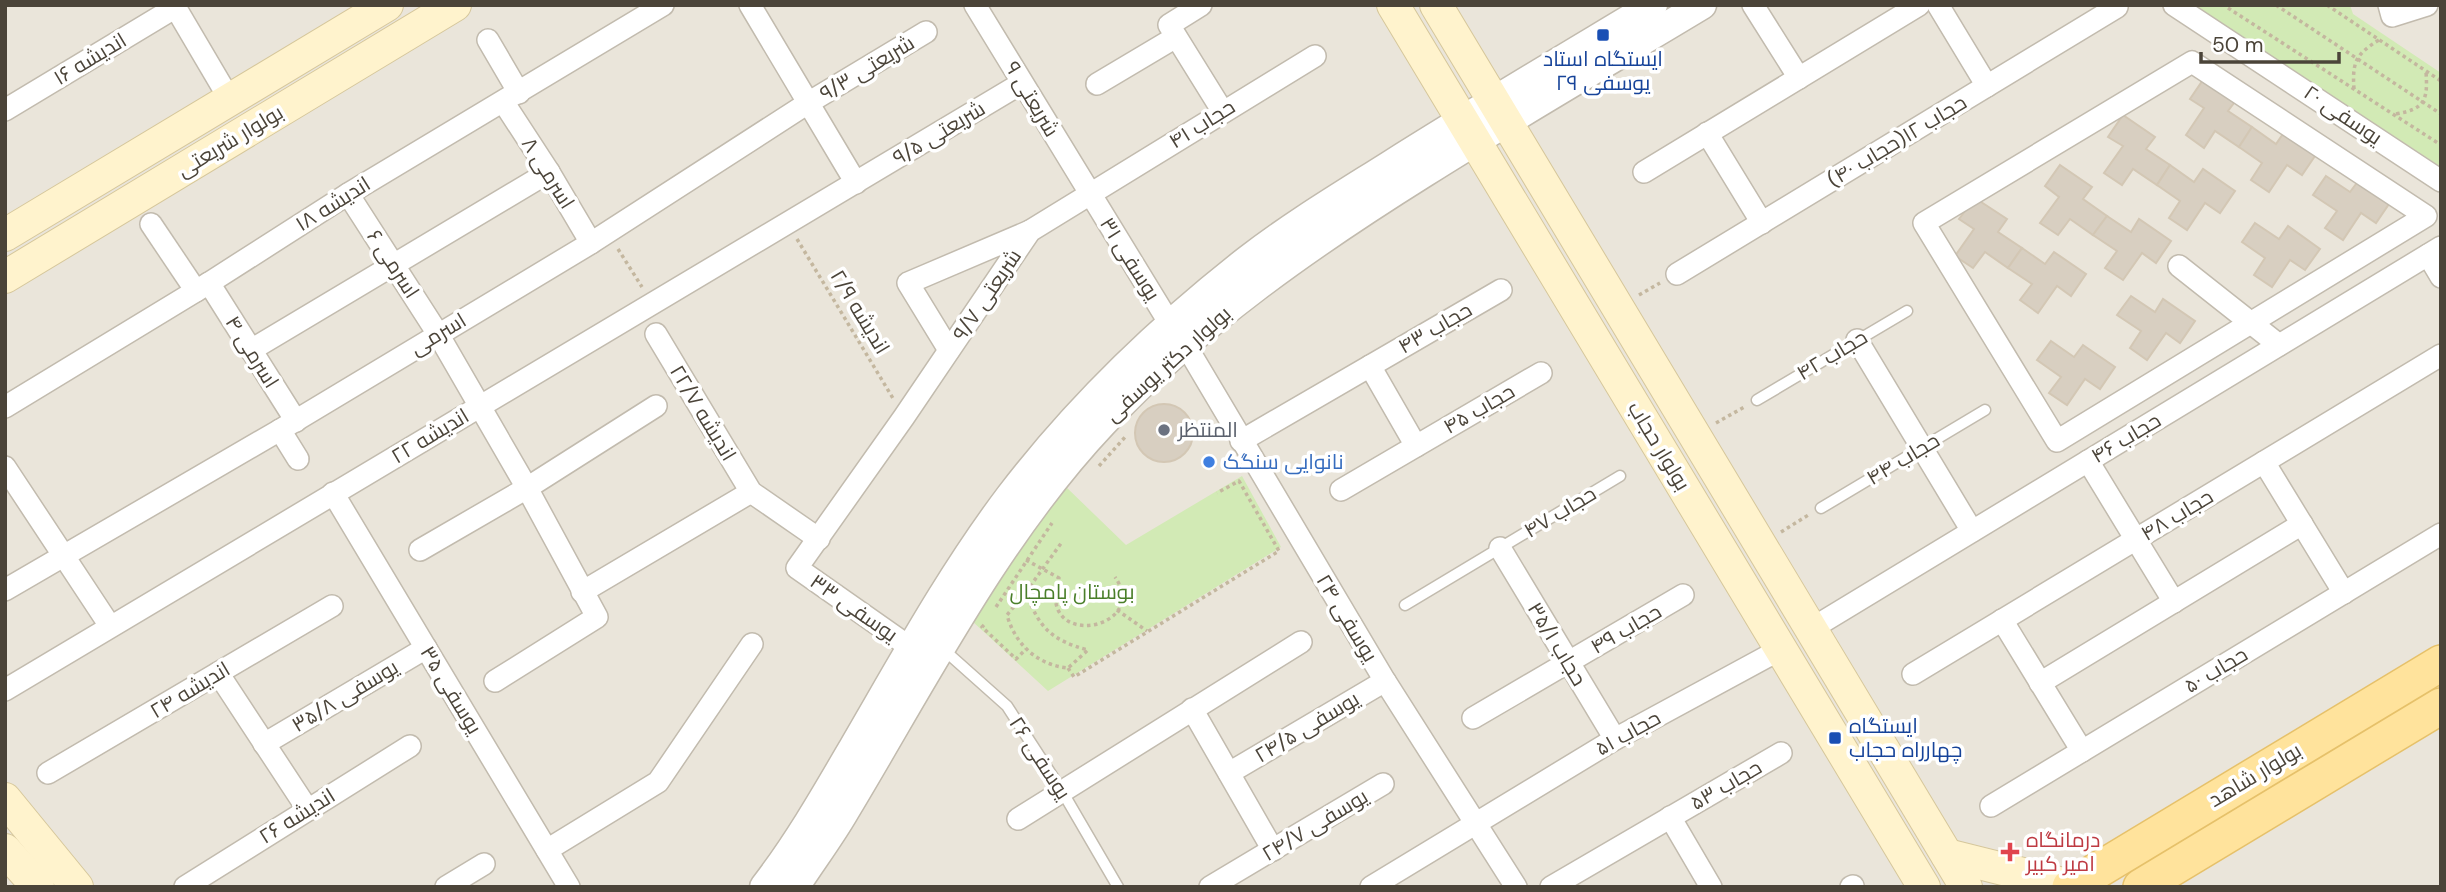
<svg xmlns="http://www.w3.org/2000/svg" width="2446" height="892" viewBox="0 0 2446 892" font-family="'DM Sans',Cairo,sans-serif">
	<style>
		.residential { fill: #eae5da }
		.green { fill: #d2eab5 }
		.building { fill: #d8cfc1; stroke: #d3c7b4; stroke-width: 2 }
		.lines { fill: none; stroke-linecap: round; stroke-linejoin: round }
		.service-casing { stroke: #c2bbae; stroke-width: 13 }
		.minor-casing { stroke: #c2bbae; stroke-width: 24 }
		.tertiary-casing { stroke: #c2bbae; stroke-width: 31 }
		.secondary-casing { stroke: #d6c79b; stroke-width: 34 }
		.primary-casing { stroke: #e6c16a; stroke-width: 38 }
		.path { stroke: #c4b79f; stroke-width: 3.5; stroke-dasharray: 3.5 3.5; stroke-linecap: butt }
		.service { stroke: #fff; stroke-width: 10 }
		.minor { stroke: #fff; stroke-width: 21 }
		.tertiary { stroke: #fff; stroke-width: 28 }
		.secondary { stroke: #fff3cd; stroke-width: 32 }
		.primary { stroke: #ffe39c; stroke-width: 35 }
		.transit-dot { fill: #1a4fb4; stroke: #fff; stroke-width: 2.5 }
		.worship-dot { fill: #6b7280; stroke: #fff; stroke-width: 2.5 }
		.shop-dot { fill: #3f7fe0; stroke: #fff; stroke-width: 2.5 }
		.health-dot { fill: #e0444e; stroke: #fff; stroke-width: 2.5 }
		.labels { text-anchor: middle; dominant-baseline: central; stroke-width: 7; stroke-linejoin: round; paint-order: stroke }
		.street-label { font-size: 21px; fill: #4b4439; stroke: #fff }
		.transit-label { font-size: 21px; fill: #164399; stroke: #fff }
		.worship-label { font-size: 21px; fill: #5b616d; stroke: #fff; text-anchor: start }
		.shop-label { font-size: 21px; fill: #366cbe; stroke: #fff; text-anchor: start }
		.park-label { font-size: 21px; fill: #4a7f2a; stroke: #fff }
		.health-label { font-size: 21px; fill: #be3a42; stroke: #fff; text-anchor: start }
	</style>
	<rect width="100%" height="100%" fill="#f6f3ec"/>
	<rect class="residential" x="5" y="5" width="2436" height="882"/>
	<g class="green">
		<polygon points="2193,5 2350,5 2353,14 2441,73 2441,167"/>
		<polygon points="1242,476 1281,547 1048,691 972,621 1017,545 1064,485 1126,545"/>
	</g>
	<g class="building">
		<polygon points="2205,77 2237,99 2228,111 2252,127 2239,147 2215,131 2204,148 2186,135 2204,108 2190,99"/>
		<polygon points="2123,115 2155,137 2146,149 2170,165 2157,185 2133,169 2122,185 2104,173 2123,146 2108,137"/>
		<polygon points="2252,127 2276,144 2285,131 2317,153 2302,175 2287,165 2269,192 2251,180 2262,163 2239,147"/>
		<polygon points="2060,165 2092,187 2083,199 2107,216 2093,235 2070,219 2058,235 2040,223 2059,197 2045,186"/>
		<polygon points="2170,165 2194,182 2203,169 2235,191 2220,213 2205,203 2187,230 2169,218 2180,201 2157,185"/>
		<polygon points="2326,176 2350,192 2359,180 2391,201 2376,223 2361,213 2343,240 2325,228 2337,211 2313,195"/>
		<polygon points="1975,198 2007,219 1998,232 2022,248 2008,268 1985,252 1973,268 1955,256 1974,229 1959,219"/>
		<polygon points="2107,216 2131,232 2139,219 2171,241 2156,263 2142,253 2123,280 2105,268 2117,251 2093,235"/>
		<polygon points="2255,223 2279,239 2288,226 2320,249 2305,270 2290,260 2272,287 2254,275 2265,258 2242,242"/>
		<polygon points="2022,248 2045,264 2054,252 2086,274 2071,296 2057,286 2038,313 2020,300 2032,284 2008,268"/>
		<polygon points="2131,296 2155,312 2163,299 2195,321 2180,343 2166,333 2147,360 2130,348 2141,331 2117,315"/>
		<polygon points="2051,341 2074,357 2083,345 2115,367 2100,389 2085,379 2067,405 2049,393 2061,377 2037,360"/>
		<circle cx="1164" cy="433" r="29"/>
	</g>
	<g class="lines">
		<g class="service-casing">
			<g id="service">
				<polyline points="1757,400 1907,311"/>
				<polyline points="1821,508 1985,410"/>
				<polyline points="1405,605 1620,476"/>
				<polyline points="943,649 1007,706 1062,791 1118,887"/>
			</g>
		</g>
		<g class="minor-casing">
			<g id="minor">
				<polyline points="174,5 230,100"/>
				<polyline points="750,5 856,183"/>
				<polyline points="975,5 1170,324"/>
				<polyline points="1201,5 1169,25 1223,112"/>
				<polyline points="1753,5 1799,78"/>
				<polyline points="1938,5 1987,86"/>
				<polyline points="2174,5 2441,181"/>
				<polyline points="2389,5 2392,16 2427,5"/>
				<polyline points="488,40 519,93"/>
				<polygon points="2192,62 2426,216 2057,441 1924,223"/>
				<polyline points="1097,84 1176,37"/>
				<polyline points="504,103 549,172 591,243"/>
				<polyline points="5,110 176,7"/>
				<polyline points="1707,133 1762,223"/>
				<polyline points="1644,172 1919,5"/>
				<polyline points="348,194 438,334 527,488 597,617 495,681"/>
				<polyline points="151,224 196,291"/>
				<polyline points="2428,255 2441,277"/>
				<polyline points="2179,266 2279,345"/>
				<polyline points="1677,274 2117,7"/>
				<polyline points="209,283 296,421"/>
				<polyline points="656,334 751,492 819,539"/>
				<polyline points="1857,340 1972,531"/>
				<polyline points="1185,344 1385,681 1516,887"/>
				<polyline points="251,350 549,172"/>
				<polyline points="949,350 908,283 1030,231"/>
				<polyline points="1370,366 1416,446"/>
				<polyline points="5,407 209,283 348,194 663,5"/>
				<polyline points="280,430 298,459"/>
				<polyline points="1241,441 1501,290"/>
				<polyline points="2088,461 2174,602"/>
				<polyline points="2264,462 2344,593"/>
				<polyline points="5,467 110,626"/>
				<polyline points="1341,490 1541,373"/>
				<polyline points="333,493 569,887"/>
				<polyline points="1500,548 1615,739"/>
				<polyline points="420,550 527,488 656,406"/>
				<polyline points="5,590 280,430 591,243 808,103 926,32"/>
				<polyline points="582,592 751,492"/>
				<polyline points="2002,620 2082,751"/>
				<polyline points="1811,629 2441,247"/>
				<polyline points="911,648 797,568 904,417 1030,231 1315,56"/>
				<polyline points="218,673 308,810"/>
				<polyline points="1913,674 2441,355"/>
				<polyline points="2040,683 2302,524"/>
				<polyline points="5,690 1022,83"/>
				<polyline points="1192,709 1273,850"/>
				<polyline points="1473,718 1683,595"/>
				<polyline points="264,744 426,648"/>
				<polyline points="48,773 332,606"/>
				<polyline points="1229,773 1385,681"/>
				<polyline points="1991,806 2441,534"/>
				<polyline points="1670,817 1711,887"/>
				<polyline points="1018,819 1301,642"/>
				<polyline points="547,850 658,782 752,644"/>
				<polyline points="185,887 410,746"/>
				<polyline points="446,887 484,864"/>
				<polyline points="1210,887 1383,784"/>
				<polyline points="1371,887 1615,739 1781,649"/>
				<polyline points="1551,887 1781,753"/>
				<polyline points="1851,887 1853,886"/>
			</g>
		</g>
		<g class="tertiary-casing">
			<g id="tertiary">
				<path d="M764 887C798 843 826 794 854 746 903 662 951 574 1010 496 1078 407 1158 330 1246 261 1291 226 1341 196 1390 165 1477 110 1565 58 1653 5"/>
				<path d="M795 887C811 862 830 837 845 811 924 680 997 535 1103 423 1197 323 1309 245 1424 173 1516 115 1609 61 1702 5"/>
			</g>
		</g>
		<g class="secondary-casing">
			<g id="secondary">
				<polyline points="1393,5 1924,887"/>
				<polyline points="1436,5 1966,887"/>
				<polyline points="5,235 387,5"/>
				<polyline points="5,277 455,5"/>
				<polyline points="5,799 77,887"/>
				<polyline points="5,850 38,887"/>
				<polyline points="1947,855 2071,886"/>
			</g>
		</g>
		<g class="primary-casing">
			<g id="primary">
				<polyline points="2070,887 2441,663"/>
				<polyline points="2141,887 2441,706"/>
			</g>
		</g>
		<g class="path">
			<polyline points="2276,5 2441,114"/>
			<polyline points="2327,5 2441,81"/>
			<polyline points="2228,8 2441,145"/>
			<path d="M2354 89C2352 62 2356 54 2379 40"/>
			<path d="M2396 114C2425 109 2428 100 2426 72"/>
			<polyline points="797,239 894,400"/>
			<polyline points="618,249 642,287"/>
			<polyline points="1639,295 1660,283"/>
			<polyline points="1716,423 1746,406"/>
			<polyline points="1099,466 1127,435"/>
			<polyline points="1781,532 1810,514"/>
			<path d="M1026 560 1059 578C1034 652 1152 630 1115 577"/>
			<path d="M1026 592C1039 628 1051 640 1088 650L1068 668C1037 665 1015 644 1007 615Z"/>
			<polyline points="1026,592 1062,542"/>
			<polyline points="996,607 1052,523"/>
			<polyline points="1117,610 1147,631"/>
			<polyline points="984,625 982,627 1016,659 1026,649"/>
			<polyline points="1068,668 1074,677 1279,551 1239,481 1217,493"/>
		</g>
		<use href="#service" class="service"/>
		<use href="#minor" class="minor"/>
		<use href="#tertiary" class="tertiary"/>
		<use href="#secondary" class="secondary"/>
		<use href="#primary" class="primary"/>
	</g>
	<g class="transit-dot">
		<rect x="1596" y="28" width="14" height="14" rx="3.5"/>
		<rect x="1828" y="731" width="14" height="14" rx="3.5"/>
	</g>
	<circle class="worship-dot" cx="1164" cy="430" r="7"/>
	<circle class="shop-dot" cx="1209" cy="462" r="7"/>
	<path class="health-dot" d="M2006.5 841.5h7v7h7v7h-7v7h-7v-7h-7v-7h7z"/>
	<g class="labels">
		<g class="street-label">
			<text transform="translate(90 59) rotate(-31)">اندیشه ۱۶</text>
			<text transform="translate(867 68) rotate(-31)">شریعتی ۹/۳</text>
			<text transform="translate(1032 99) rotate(59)">شریعتی ۹</text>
			<text transform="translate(2343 115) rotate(34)">یوسفی ۲۰</text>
			<text transform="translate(1202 124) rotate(-32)">حجاب ۴۱</text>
			<text transform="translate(939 133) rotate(-31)">شریعتی ۹/۵</text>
			<text transform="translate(230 141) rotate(-31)">بولوار شریعتی</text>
			<text transform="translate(1897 141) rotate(-31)">حجاب ۱۲(حجاب ۴۰)</text>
			<text transform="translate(548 173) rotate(58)">اسرمی ۸</text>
			<text transform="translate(333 204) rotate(-32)">اندیشه ۱۸</text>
			<text transform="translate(1130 259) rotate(58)">یوسفی ۳۱</text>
			<text transform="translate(393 264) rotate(57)">اسرمی ۶</text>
			<text transform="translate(987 295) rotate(-56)">شریعتی ۹/۷</text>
			<text transform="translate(860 312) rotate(59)">اندیشه ۲/۹</text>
			<text transform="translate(1435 328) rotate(-30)">حجاب ۴۳</text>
			<text transform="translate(438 334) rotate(-31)">اسرمی</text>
			<text transform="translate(252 352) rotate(58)">اسرمی ۴</text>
			<text transform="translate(1832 355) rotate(-31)">حجاب ۴۲</text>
			<text transform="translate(1168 364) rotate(-42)">بولوار دکتر یوسفی</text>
			<text transform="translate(1479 409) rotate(-30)">حجاب ۴۵</text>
			<text transform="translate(703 413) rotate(59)">اندیشه ۲۲/۷</text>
			<text transform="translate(430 436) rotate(-31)">اندیشه ۲۲</text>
			<text transform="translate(2126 438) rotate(-31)">حجاب ۴۶</text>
			<text transform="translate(1659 446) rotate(59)">بولوار حجاب</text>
			<text transform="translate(1903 459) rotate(-31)">حجاب ۴۴</text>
			<text transform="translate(1560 512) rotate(-31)">حجاب ۴۷</text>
			<text transform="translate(2177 515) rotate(-31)">حجاب ۴۸</text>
			<text transform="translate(854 608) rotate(35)">یوسفی ۳۳</text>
			<text transform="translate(1347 618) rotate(59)">یوسفی ۲۴</text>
			<text transform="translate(1626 629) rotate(-30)">حجاب ۴۹</text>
			<text transform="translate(1557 644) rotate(59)">حجاب ۳۵/۱</text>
			<text transform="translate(2216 670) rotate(-31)">حجاب ۵۰</text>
			<text transform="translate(190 690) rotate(-31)">اندیشه ۲۴</text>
			<text transform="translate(451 690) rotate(59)">یوسفی ۳۵</text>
			<text transform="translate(345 696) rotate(-31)">یوسفی ۳۵/۸</text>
			<text transform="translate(1307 727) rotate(-31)">یوسفی ۲۴/۵</text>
			<text transform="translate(1628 733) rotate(-29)">حجاب ۵۱</text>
			<text transform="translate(1040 758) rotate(57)">یوسفی ۲۶</text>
			<text transform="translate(2255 775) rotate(-31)">بولوار شاهد</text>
			<text transform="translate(1726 785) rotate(-30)">حجاب ۵۳</text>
			<text transform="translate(297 816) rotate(-32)">اندیشه ۲۶</text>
			<text transform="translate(1315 825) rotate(-31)">یوسفی ۲۴/۷</text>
		</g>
		<g class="transit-label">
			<text x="1603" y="59">ایستگاه استاد<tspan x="1603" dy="24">یوسفی ۲۹</tspan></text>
			<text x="1849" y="726" text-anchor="start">ایستگاه<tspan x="1849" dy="24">چهارراه حجاب</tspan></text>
		</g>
		<g class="worship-label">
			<text x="1178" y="430">المنتظر</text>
		</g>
		<g class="shop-label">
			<text x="1223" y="462">نانوایی سنگک</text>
		</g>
		<g class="park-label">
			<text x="1072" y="592">بوستان پامچال</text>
		</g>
		<g class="health-label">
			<text x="2026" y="840">درمانگاه<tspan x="2026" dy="24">امیر کبیر</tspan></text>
		</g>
	</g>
	<rect width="2446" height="892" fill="none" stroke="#4b4439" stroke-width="14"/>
	<path d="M2201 52v10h138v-10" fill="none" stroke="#4b4439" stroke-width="3.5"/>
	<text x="2212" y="52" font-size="21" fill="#4b4439" stroke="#ffffff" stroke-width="5" paint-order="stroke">50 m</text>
</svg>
